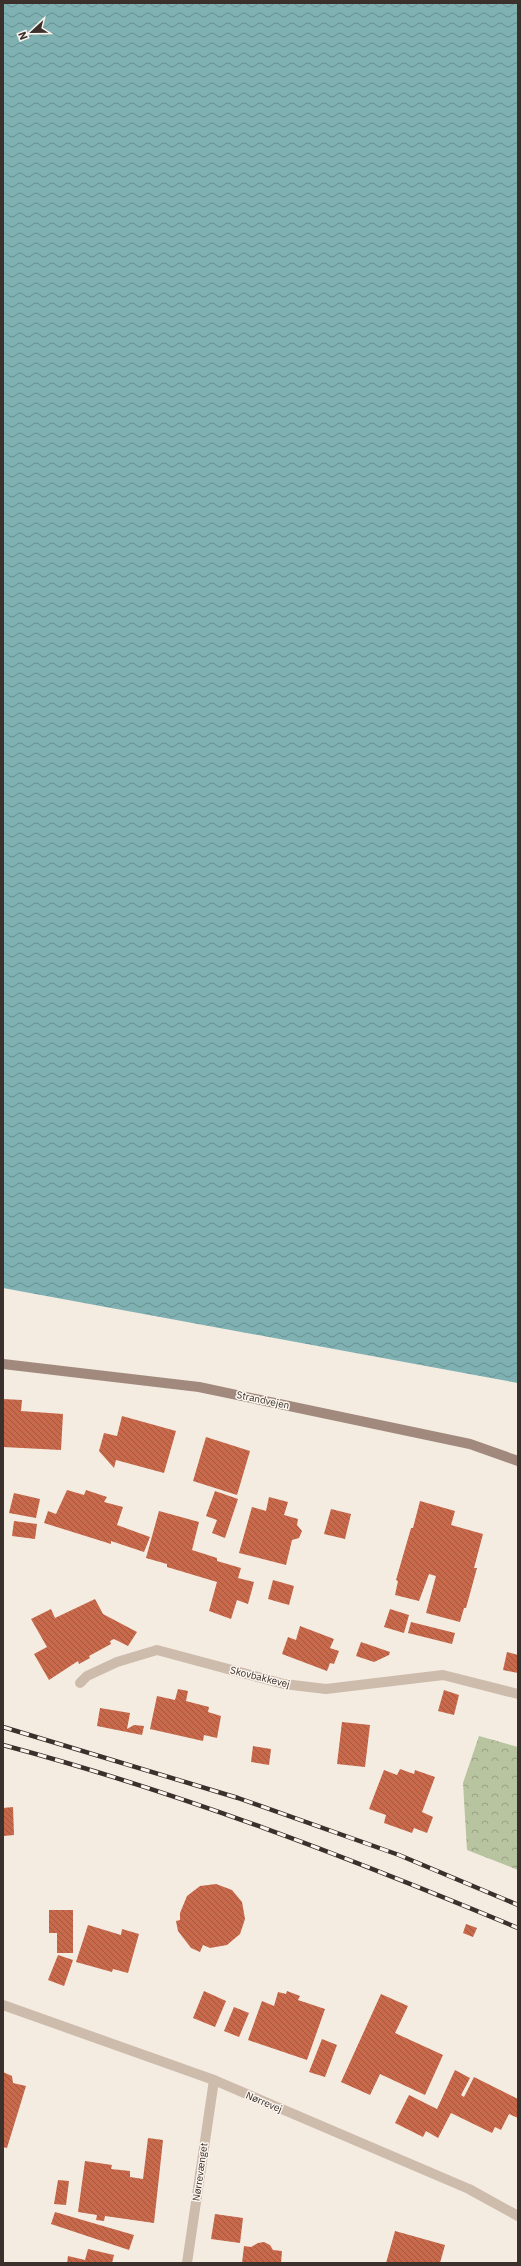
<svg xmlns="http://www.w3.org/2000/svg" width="521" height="2266" viewBox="0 0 521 2266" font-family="'IBM Plex Sans',sans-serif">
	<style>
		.forest { fill: url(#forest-crowns) }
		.water { fill: url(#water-waves) }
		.building { fill: url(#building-back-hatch) }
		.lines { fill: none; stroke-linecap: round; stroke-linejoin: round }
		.minor { stroke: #cdbbac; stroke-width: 10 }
		.secondary { stroke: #a18a7d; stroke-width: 10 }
		.rail-casing { stroke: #3b302b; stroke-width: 4.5 }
		.rail { stroke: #fbf5ee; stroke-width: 3; stroke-dasharray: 9; stroke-linecap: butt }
		.labels { text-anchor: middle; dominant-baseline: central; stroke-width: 3; stroke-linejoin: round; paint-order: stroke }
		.street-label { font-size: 10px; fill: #3b302b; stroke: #fbf5ee }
	</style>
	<defs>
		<pattern id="forest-crowns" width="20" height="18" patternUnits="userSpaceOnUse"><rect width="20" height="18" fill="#b8c4a0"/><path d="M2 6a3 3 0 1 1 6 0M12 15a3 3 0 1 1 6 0" fill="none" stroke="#97a083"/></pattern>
		<pattern id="water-waves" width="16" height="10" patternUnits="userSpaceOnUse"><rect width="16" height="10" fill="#7fb0b2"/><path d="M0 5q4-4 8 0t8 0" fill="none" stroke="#699091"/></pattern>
		<pattern id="building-back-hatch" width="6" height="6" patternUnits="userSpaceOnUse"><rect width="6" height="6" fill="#c8694b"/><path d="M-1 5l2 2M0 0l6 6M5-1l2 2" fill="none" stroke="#a4573f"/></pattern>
	</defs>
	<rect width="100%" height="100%" fill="#f4ebe1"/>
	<polygon class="forest" points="479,1736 518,1747 518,1870 467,1850 463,1783"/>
	<polygon class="water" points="3,3 518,3 518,1383 3,1288"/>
	<g class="building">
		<polygon points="3,1399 22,1400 21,1411 63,1414 61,1450 3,1447"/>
		<polygon points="122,1416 176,1431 164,1473 116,1460 114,1468 99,1451 104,1433 117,1436"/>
		<polygon points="206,1437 250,1451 237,1495 193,1481"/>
		<polygon points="67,1490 84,1495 86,1490 107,1497 104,1502 123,1507 117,1525 150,1537 144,1552 111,1541 111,1544 44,1523 48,1511 56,1514"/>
		<polygon points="215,1491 238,1499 225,1538 212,1533 217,1520 206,1516"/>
		<polygon points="14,1493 40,1499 36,1518 9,1513"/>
		<polygon points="269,1497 288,1502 284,1515 298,1519 297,1525 302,1531 299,1538 292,1540 286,1565 239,1553 252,1507 266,1511"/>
		<polygon points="420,1501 455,1511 451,1525 483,1534 474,1568 477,1568 466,1608 464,1608 460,1622 426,1613 436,1576 429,1574 419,1601 395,1595 398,1581 396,1580 411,1528 413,1528"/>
		<polygon points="331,1509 351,1514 345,1539 324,1534"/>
		<polygon points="159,1511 199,1522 192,1550 217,1558 217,1561 241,1568 238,1578 254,1582 248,1604 237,1600 231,1619 209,1611 217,1582 167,1567 167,1564 146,1558"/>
		<polygon points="14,1521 37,1524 35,1539 12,1536"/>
		<polygon points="273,1580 294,1586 289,1605 268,1599"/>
		<polygon points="95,1599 103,1614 137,1632 128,1646 114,1639 110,1641 111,1644 89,1656 90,1658 79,1664 78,1661 49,1680 34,1654 47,1647 31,1619 51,1609 55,1618"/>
		<polygon points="390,1609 409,1615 404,1633 384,1627"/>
		<polygon points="411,1622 455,1633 452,1644 408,1633"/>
		<polygon points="300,1626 334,1639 330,1648 339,1651 334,1664 330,1663 327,1671 282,1654 288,1637 296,1640"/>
		<polygon points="361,1642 390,1652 389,1655 374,1662 356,1656"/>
		<polygon points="507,1652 518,1655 518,1673 503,1670"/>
		<polygon points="178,1689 188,1691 186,1701 209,1707 208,1712 221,1716 217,1738 204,1735 203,1741 150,1729 157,1696 175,1700"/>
		<polygon points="444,1690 459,1695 454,1715 438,1711"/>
		<polygon points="100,1708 130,1713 127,1729 134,1725 144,1726 142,1735 97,1726"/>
		<polygon points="342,1722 370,1725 365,1767 337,1764"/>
		<polygon points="253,1746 271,1749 269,1765 251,1762"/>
		<polygon points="400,1769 414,1774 415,1770 435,1777 422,1812 433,1817 427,1833 414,1828 412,1833 384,1823 386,1815 369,1809 384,1770 397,1775"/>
		<polygon points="13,1807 14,1835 3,1836 3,1808"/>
		<polygon points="216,1884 232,1890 242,1902 245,1919 240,1934 227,1945 210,1948 203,1945 200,1952 191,1948 178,1931 176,1921 180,1920 180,1913 187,1896 200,1886"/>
		<polygon points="49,1910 73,1910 73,1953 57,1953 57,1933 49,1933"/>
		<polygon points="466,1924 477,1928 473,1937 463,1933"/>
		<polygon points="88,1925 121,1935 122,1929 139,1934 128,1973 113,1969 112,1972 76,1962"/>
		<polygon points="58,1955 73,1960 64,1986 48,1980"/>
		<polygon points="204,1991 226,2001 215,2027 193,2018"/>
		<polygon points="287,1991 300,1996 298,2000 325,2009 307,2060 248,2040 262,2001 274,2006 278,1992 286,1994"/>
		<polygon points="381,1994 408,2006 395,2033 443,2055 425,2095 380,2074 370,2095 341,2082"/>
		<polygon points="234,2007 249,2013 239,2037 224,2031"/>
		<polygon points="322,2039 337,2045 325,2077 309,2072"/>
		<polygon points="455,2070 470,2078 461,2095 464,2097 474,2077 518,2099 518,2118 509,2114 501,2130 495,2127 492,2133 451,2113 438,2138 426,2131 423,2137 395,2123 409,2095 437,2109"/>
		<polygon points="3,2072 12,2076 13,2083 26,2086 7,2148 3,2147"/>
		<polygon points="148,2138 163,2140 154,2223 105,2216 104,2221 96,2220 97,2215 78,2212 85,2161 112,2165 111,2169 130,2171 130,2177 143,2179"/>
		<polygon points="58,2180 69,2181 66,2205 54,2204"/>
		<polygon points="55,2212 134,2235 129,2250 51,2224"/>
		<polygon points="215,2214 243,2218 240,2243 211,2239"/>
		<polygon points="395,2231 445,2245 440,2263 386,2263"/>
		<polygon points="264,2242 270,2245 273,2250 282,2251 281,2263 242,2263 244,2246 251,2247 258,2243"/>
		<polygon points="88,2249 114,2255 112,2263 67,2263 68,2256 85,2260"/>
	</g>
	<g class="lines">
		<g class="minor">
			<polyline points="80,1683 87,1676 117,1662 157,1650 284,1684 326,1689 443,1675 518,1694"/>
			<polyline points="3,2005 214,2080 469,2189 518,2216"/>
			<polyline points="187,2263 214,2080"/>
		</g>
		<polyline class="secondary" points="3,1364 199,1387 470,1444 518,1461"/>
		<g class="rail-casing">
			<g id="rail">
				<polyline points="3,1727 238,1798 399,1855 518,1905"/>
				<path d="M3 1745C179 1792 350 1858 518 1928"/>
			</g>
		</g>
		<use href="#rail" class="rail"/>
	</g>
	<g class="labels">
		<g class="street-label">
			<text transform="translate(263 1400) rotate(12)">Strandvejen</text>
			<text transform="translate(260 1677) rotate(14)">Skovbakkevej</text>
			<text transform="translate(264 2102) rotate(23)">Nørrevej</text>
			<text transform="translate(200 2172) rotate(-82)">Nørrevænget</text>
		</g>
	</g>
	<rect width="521" height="2266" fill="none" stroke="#3b302b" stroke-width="8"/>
	<g transform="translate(32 32) rotate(248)" stroke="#fbf5ee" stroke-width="3" paint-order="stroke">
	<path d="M0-3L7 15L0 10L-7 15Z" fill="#3b302b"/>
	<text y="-6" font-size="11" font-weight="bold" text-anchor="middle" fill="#3b302b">N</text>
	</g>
</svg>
